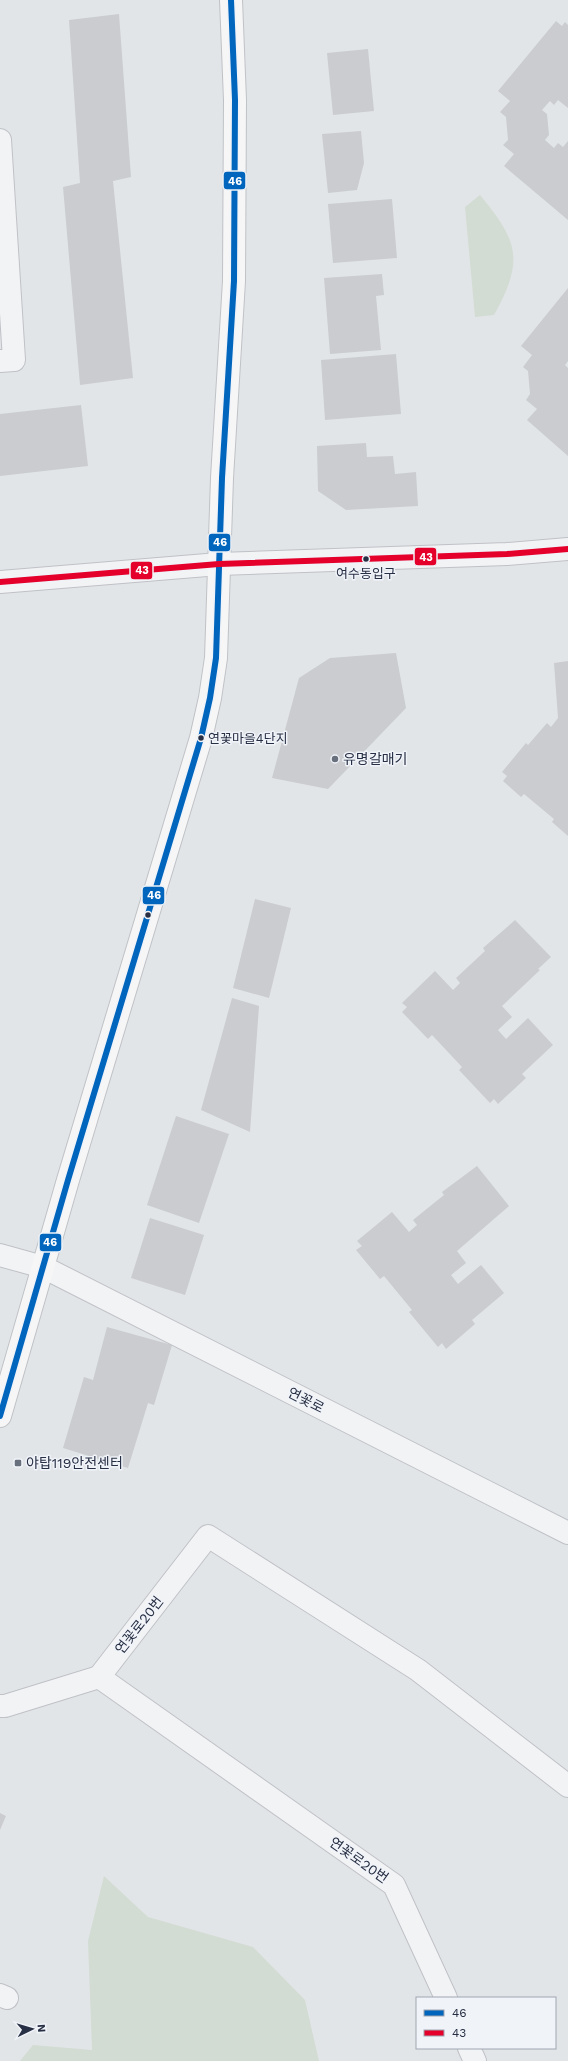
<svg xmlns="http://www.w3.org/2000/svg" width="568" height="2061" viewBox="0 0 568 2061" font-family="'Work Sans','Noto Sans KR',sans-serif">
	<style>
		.green { fill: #d2dcd3 }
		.building { fill: #caccd0 }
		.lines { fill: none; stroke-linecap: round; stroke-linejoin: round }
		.minor-casing { stroke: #bfc1c6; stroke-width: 24 }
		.major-casing { stroke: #bfc2c6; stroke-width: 24 }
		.minor { stroke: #f2f3f5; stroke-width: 22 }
		.major { stroke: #f6f6f7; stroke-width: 22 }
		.bus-1-casing { stroke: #f0f3f8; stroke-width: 9 }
		.bus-2-casing { stroke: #f0f3f8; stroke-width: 9 }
		.bus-1 { stroke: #0065bd; stroke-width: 6 }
		.bus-2 { stroke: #e4002b; stroke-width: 6 }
		.bus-dot { fill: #272f44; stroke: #f0f3f8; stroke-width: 1.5 }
		.poi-dot { fill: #686f7d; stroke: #f0f3f8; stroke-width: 1.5 }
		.labels { text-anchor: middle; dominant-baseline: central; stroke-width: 3; stroke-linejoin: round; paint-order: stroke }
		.bus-label { font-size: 13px; fill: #272f44; stroke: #f0f3f8 }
		.poi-label { font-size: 14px; fill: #272f44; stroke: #f0f3f8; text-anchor: start }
		.street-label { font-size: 14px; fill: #272f44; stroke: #f0f3f8 }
		.line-badge { stroke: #f0f3f8; stroke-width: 1.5 }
		.badge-label { font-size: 11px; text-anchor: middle; font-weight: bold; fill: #fff }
	</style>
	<rect width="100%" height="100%" fill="#e2e5e8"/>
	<g class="green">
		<path d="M480 195C519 242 524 261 494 315L475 317 465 207Z"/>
		<polygon points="104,1876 148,1917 253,1947 305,2000 319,2061 20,2061 33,2045 92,2050 88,1941"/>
	</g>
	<g class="building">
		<polygon points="119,14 131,177 113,181 133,378 80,385 63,187 80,183 69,20"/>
		<polygon points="556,21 562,26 565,22 568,25 568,108 558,100 554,105 550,101 542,110 547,114 549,135 545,140 554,148 558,143 563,147 568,141 568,220 504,166 514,154 503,145 508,140 506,117 500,112 510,101 498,91"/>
		<polygon points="368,49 374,111 333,115 327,53"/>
		<polygon points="361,131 364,163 357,190 328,193 322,134"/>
		<polygon points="392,199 397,258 333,263 328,204"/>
		<polygon points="382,274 384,295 376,296 381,350 330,354 324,278"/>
		<polygon points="568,288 568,361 565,365 568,368 568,456 527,420 537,409 526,400 530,394 528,371 523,367 532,355 521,346"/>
		<polygon points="396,354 401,414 325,420 321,360"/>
		<polygon points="81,405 88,466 0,476 0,414"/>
		<polygon points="366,443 367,457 393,456 395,474 416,472 418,506 346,510 318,491 317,446"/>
		<polygon points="396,653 406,708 328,789 272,778 299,678 330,658"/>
		<polygon points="568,661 568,836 552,822 554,819 524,794 521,797 503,781 507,776 502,772 526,743 528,745 547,723 551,727 558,718 554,663"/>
		<polygon points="255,899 291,908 269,998 233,988"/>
		<polygon points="515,920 551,957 538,969 540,970 502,1006 512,1017 498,1030 506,1039 528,1018 553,1045 522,1074 526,1078 498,1104 494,1099 490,1103 459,1070 462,1067 432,1035 428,1039 402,1012 407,1007 402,1003 435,971 453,990 460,983 456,978 485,951 483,948"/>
		<polygon points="232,998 259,1006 250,1132 201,1110"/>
		<polygon points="176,1116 229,1134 199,1223 147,1205"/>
		<polygon points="477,1166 509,1206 457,1251 466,1263 451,1275 458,1284 481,1265 504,1293 472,1320 475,1324 446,1349 442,1343 438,1347 409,1312 412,1310 384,1276 380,1279 356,1250 362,1246 357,1241 392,1212 409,1232 417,1225 413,1220 444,1195 442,1192"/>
		<polygon points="150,1218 204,1235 185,1295 131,1278"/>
		<polygon points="107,1327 172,1345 154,1405 148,1403 128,1468 63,1448 84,1377 93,1380"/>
		<polygon points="0,1813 6,1816 0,1830"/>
	</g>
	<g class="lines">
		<g class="minor-casing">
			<g id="minor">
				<polyline points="0,140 14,360 0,361"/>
				<polyline points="0,582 219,564 507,554 568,549"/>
				<polyline points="0,1255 43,1267 568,1533"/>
				<polyline points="0,1706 5,1706 99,1677"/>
				<polyline points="0,1995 7,1998"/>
				<polyline points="446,1998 394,1885 99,1677 208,1536 418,1670 568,1786"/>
				<polyline points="469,2048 475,2061"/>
			</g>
		</g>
		<g class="major-casing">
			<polyline id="major" points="0,1416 68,1180 201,738 210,698 216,658 222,478 234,281 235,100 231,0"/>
		</g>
		<use href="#minor" class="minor"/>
		<use href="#major" class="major"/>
		<g class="bus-1-casing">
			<polyline id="bus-1" points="0,1416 68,1180 201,738 210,698 216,658 222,478 234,281 235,100 231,0"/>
		</g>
		<g class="bus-2-casing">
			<polyline id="bus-2" points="0,582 219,564 507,554 568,549"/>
		</g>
		<use href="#bus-1" class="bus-1"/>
		<use href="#bus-2" class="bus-2"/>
	</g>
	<g class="bus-dot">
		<circle cx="366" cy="559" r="3.5"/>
		<circle cx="201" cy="738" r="3.5"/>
		<circle cx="148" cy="915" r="3.5"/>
	</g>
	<g class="poi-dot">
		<circle cx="335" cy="759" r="4"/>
		<rect x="14" y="1459" width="8" height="8" rx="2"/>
	</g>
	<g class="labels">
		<g class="bus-label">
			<text x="366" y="573">여수동입구</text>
			<text x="208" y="738" text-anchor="start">연꽃마을4단지</text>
		</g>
		<g class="poi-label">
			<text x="343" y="759">유명갈매기</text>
			<text x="26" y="1463">야탑119안전센터</text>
		</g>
		<g class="street-label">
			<text transform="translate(306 1400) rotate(27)">연꽃로</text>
			<text transform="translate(139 1625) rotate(-52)">연꽃로20번</text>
			<text transform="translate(359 1860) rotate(35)">연꽃로20번</text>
		</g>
	</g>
	<g class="line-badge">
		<rect x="223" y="171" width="23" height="19" rx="4" fill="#0065bd"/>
		<rect x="208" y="533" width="23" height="19" rx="4" fill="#0065bd"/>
		<rect x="414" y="547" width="23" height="19" rx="4" fill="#e4002b"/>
		<rect x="130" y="561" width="23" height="19" rx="4" fill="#e4002b"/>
		<rect x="142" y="886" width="23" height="19" rx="4" fill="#0065bd"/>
		<rect x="39" y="1233" width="23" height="19" rx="4" fill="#0065bd"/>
	</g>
	<g class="badge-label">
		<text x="235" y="185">46</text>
		<text x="220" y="546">46</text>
		<text x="426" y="561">43</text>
		<text x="142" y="574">43</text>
		<text x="154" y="899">46</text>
		<text x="50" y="1246">46</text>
	</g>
	<rect x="416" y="1997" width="140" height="52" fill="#f0f3f8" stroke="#a0a5b0"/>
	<rect x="424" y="2010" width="20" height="6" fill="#0065bd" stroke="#a0a5b0"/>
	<text x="452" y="2017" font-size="12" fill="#272f44">46</text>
	<rect x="424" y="2030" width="20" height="6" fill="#e4002b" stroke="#a0a5b0"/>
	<text x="452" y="2037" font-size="12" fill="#272f44">43</text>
	<g transform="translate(32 2029) rotate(85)" stroke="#f0f3f8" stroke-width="3" paint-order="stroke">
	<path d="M0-3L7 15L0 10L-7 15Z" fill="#272f44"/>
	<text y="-6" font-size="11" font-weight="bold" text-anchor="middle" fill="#272f44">N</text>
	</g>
</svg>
